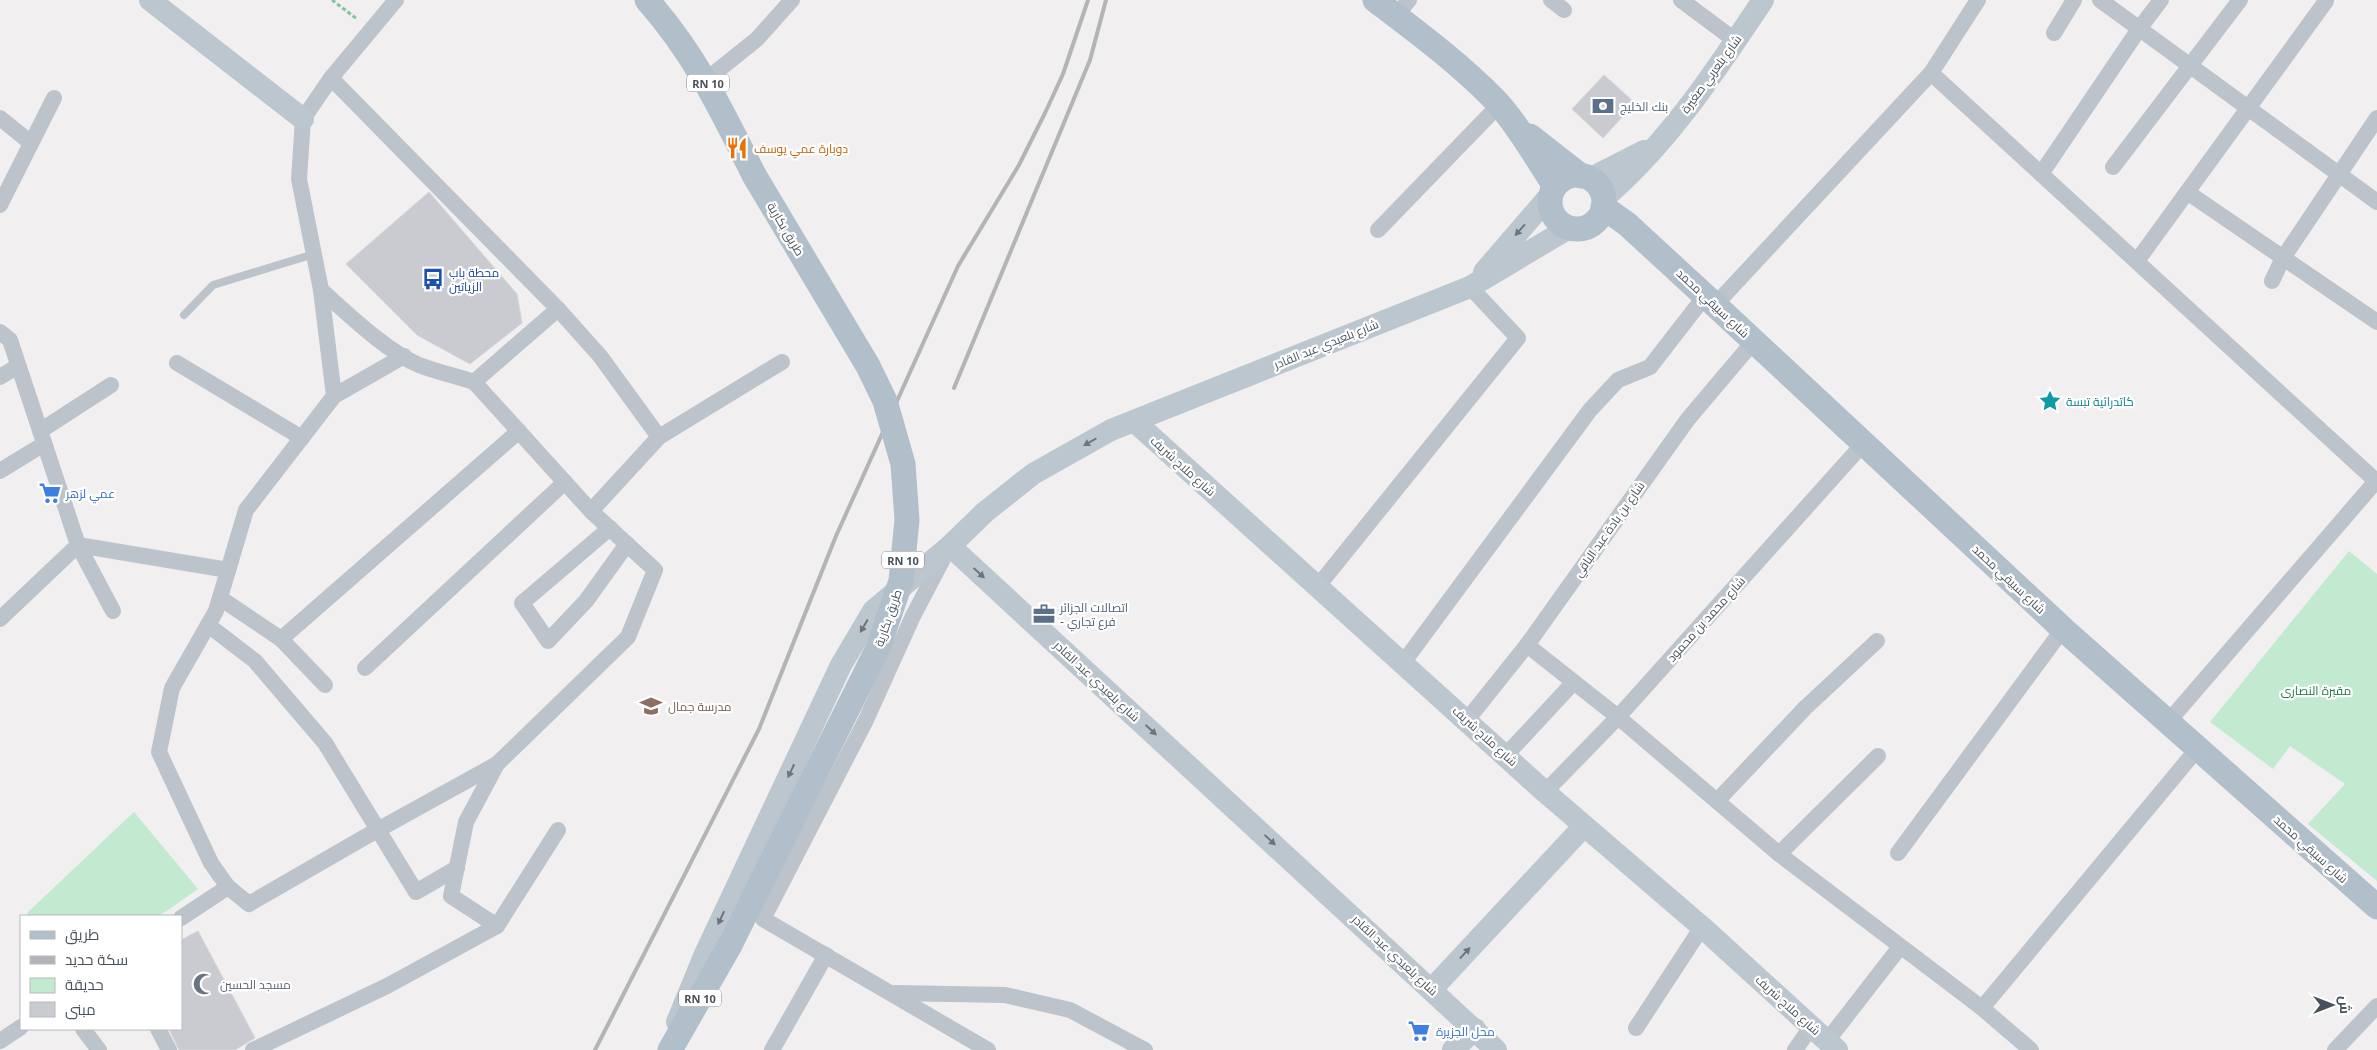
<svg xmlns="http://www.w3.org/2000/svg" width="2377" height="1050" viewBox="0 0 2377 1050" font-family="'Noto Sans',Cairo,sans-serif">
	<style>
		.green { fill: #c1ead0 }
		.building { fill: #c9cbd1; stroke: #d3d5da }
		.lines { fill: none; stroke-linecap: round; stroke-linejoin: round }
		.path { stroke: #7dc59f; stroke-width: 3; stroke-dasharray: 4 2.5; stroke-linecap: butt }
		.lane { stroke: #bcc3ca; stroke-width: 8 }
		.street { stroke: #bcc3ca; stroke-width: 16 }
		.secondary { stroke: #bcc6cf; stroke-width: 22 }
		.primary { stroke: #b1bfcb; stroke-width: 25 }
		.rail { stroke: #b2b4b8; stroke-width: 4 }
		.primary-bridge { stroke: #b1bfcb; stroke-width: 25 }
		.oneway { fill: #6c757d }
		.labels { text-anchor: middle; dominant-baseline: central; stroke-width: 4.5; stroke-linejoin: round; paint-order: stroke }
		.shield { fill: #fff; stroke: #80868c; stroke-width: 1 }
		.shield-label { font-size: 11px; font-weight: bold; fill: #49525a }
		.street-label { font-size: 12px; fill: #49525a; stroke: #fff }
		.service-label { font-size: 12px; fill: #4e5e75; stroke: #fff; text-anchor: start }
		.food-label { font-size: 12px; fill: #c56008; stroke: #fff; text-anchor: start }
		.transit-label { font-size: 12px; fill: #164399; stroke: #fff; text-anchor: start }
		.culture-label { font-size: 12px; fill: #0d838f; stroke: #fff; text-anchor: start }
		.shop-label { font-size: 12px; fill: #366cbe; stroke: #fff; text-anchor: start }
		.park-label { font-size: 12px; fill: #207548; stroke: #fff }
		.education-label { font-size: 12px; fill: #785e54; stroke: #fff; text-anchor: start }
		.worship-label { font-size: 12px; fill: #5b616d; stroke: #fff; text-anchor: start }
	</style>
	<rect width="100%" height="100%" fill="#f1efef"/>
	<g class="green">
		<polygon points="2349,551 2377,574 2377,881 2308,824 2345,784 2290,746 2273,769 2210,722"/>
		<polygon points="134,812 198,889 159,916 29,916 27,913"/>
	</g>
	<g class="building">
		<polygon points="1604,75 1635,103 1603,138 1572,109"/>
		<polygon points="429,192 517,294 522,323 470,364 417,335 346,264"/>
		<polygon points="198,931 255,1038 235,1050 179,1050 169,1029 181,1029 181,940"/>
	</g>
	<g class="lines">
		<polyline class="path" points="332,0 357,19"/>
		<polyline class="lane" points="184,315 213,285 314,254"/>
		<g class="street">
			<polyline points="1551,0 1564,10"/>
			<polyline points="1681,0 1736,41"/>
			<polyline points="2100,0 2377,202"/>
			<polyline points="1396,16 1409,0"/>
			<polyline points="2054,33 2074,0"/>
			<polyline points="1931,73 2376,481"/>
			<polyline points="706,80 757,39 792,0"/>
			<polyline points="0,118 31,143"/>
			<polyline points="2113,167 2240,0"/>
			<polyline points="2041,174 2139,29 2161,0"/>
			<polyline points="2187,192 2377,322"/>
			<polyline points="0,205 54,98"/>
			<polyline points="1378,230 1499,105"/>
			<polyline points="2137,261 2326,1"/>
			<polyline points="2272,281 2283,258 2377,118"/>
			<path d="M321 290C348 314 386 351 419 365 437 372 456 376 474 382L558 309 331 78"/>
			<polyline points="1715,305 1931,73 1978,0"/>
			<polyline points="558,309 600,356 659,437 591,511"/>
			<polyline points="0,332 10,340 78,545 113,611"/>
			<polyline points="177,363 302,438"/>
			<polyline points="0,377 18,366"/>
			<polyline points="334,396 404,356"/>
			<polyline points="40,431 111,385"/>
			<polyline points="659,437 782,362"/>
			<polyline points="0,471 44,444"/>
			<polyline points="610,528 522,603 548,641 586,601 627,544"/>
			<polyline points="946,553 913,616 866,720 763,919 988,1050"/>
			<polyline points="1318,586 1518,338 1470,287"/>
			<polyline points="220,598 281,639 519,431"/>
			<polyline points="0,619 78,545 228,570"/>
			<polyline points="208,625 255,661 325,743 416,892 457,868"/>
			<polyline points="281,639 325,685"/>
			<polyline points="1527,645 1618,717 1779,854 1982,1008 2031,1050"/>
			<polyline points="1403,663 1590,410 1618,380 1650,367 1705,296"/>
			<polyline points="365,668 565,482"/>
			<polyline points="1467,720 1527,645 1688,419 1754,341"/>
			<polyline points="2168,722 2377,480"/>
			<polyline points="1506,755 1573,683"/>
			<polyline points="497,764 466,822 451,896 497,926 558,830"/>
			<polyline points="1545,792 1618,717 1864,443"/>
			<polyline points="1717,801 1805,708 1877,641"/>
			<polyline points="1898,853 2063,629"/>
			<polyline points="1779,854 1878,756"/>
			<polyline points="228,887 249,904 365,837 497,764 628,637 655,570 591,511 474,382"/>
			<polyline points="181,918 228,887 211,863 159,752 172,688 216,611 246,510 334,396 321,290 299,179 303,119 331,78 396,0"/>
			<polyline points="894,993 1005,995 1070,1010 1145,1050"/>
			<polyline points="1982,1008 2198,748"/>
			<polyline points="1636,1028 1702,927"/>
			<polyline points="83,1029 99,1050"/>
			<polyline points="158,1029 169,1050"/>
			<polyline points="0,1041 21,1027"/>
			<polyline points="1827,1041 1900,947"/>
			<polyline points="253,1050 387,986 497,926"/>
			<polyline points="772,1050 826,955"/>
			<polyline points="1795,1050 1811,1027"/>
			<polyline points="2335,1050 2377,1006"/>
		</g>
		<g class="secondary">
			<polyline points="150,0 303,119"/>
			<polyline points="1589,179 1644,151"/>
			<path d="M1603 199C1668 144 1716 70 1763 0"/>
			<polyline points="1484,272 1552,193"/>
			<polyline points="1134,421 1545,792 1702,927 1837,1050"/>
			<polyline points="1432,989 1584,826"/>
			<polyline points="677,1022 705,954 841,665 873,611 950,546"/>
			<polyline points="1453,1050 1475,1029"/>
			<polyline points="1496,1050 950,546 985,512 1033,474 1111,430 1470,287 1569,228"/>
		</g>
		<g class="primary">
			<path d="M647 0C695 54 722 111 754 175"/>
			<path d="M1375 0C1417 32 1459 63 1496 101 1519 126 1536 158 1555 186"/>
			<polyline points="1530,136 1581,176"/>
			<circle cx="1577" cy="202" r="27"/>
			<polyline points="1603,207 1627,224 1715,305 2063,629 2377,907"/>
			<polyline points="670,1050 730,945"/>
		</g>
		<g class="rail">
			<polyline points="954,388 1090,60 1106,0"/>
			<polyline points="595,1050 759,729 836,536 958,266 1019,165 1045,113 1063,74 1088,0"/>
		</g>
		<polyline class="primary-bridge" points="730,945 878,648 901,581 907,520 903,464 885,401 868,366 754,175"/>
	</g>
	<defs><path id="oneway-solid" d="M-6-.8H1V-3.2L6.5 0L1 3.2V.8H-6Z" transform="scale(1.25)"/></defs>
	<g class="oneway">
		<use href="#oneway-solid" transform="translate(1520 230) rotate(131)"/>
		<use href="#oneway-solid" transform="translate(1090 442) rotate(150)"/>
		<use href="#oneway-solid" transform="translate(979 573) rotate(43)"/>
		<use href="#oneway-solid" transform="translate(864 626) rotate(120)"/>
		<use href="#oneway-solid" transform="translate(1151 730) rotate(43)"/>
		<use href="#oneway-solid" transform="translate(791 771) rotate(115)"/>
		<use href="#oneway-solid" transform="translate(1270 840) rotate(43)"/>
		<use href="#oneway-solid" transform="translate(721 918) rotate(115)"/>
		<use href="#oneway-solid" transform="translate(1465 953) rotate(-47)"/>
	</g>
	<defs>
		<g id="bank-bare" transform="scale(1.725)"><path d="M-6-4H6V4H-6ZM0-2.3a2.3 2.3 0 1 0 0 4.6a2.3 2.3 0 1 0 0-4.6Z" fill="#5c6f8a" stroke="#fff" stroke-width="2.5" paint-order="stroke"/></g>
		<g id="restaurant-bare" transform="scale(1.725)"><path d="M-5-6h1v4h1v-4h1v4h1v-4h1v5L-1.5 .5V6h-2V.5L-5-1ZM5-6V6H3V1.5H1.5Q1.5-4 5-6Z" fill="#e8710a" stroke="#fff" stroke-width="2.5" paint-order="stroke"/></g>
		<g id="bus-bare" transform="scale(1.725)"><path d="M-5-6H5V4H4V6H2V4H-2V6H-4V4H-5ZM-3.5-4V0h7V-4ZM-3.5 1.2v1.5H-2V1.2ZM2 1.2v1.5H3.5V1.2Z" fill="#1a4fb4" stroke="#fff" stroke-width="2.5" paint-order="stroke"/></g>
		<g id="sight-bare" transform="scale(1.725)"><path d="M0-6L1.8-2.2L6-1.7L2.9 1.2L3.7 5.4L0 3.3L-3.7 5.4L-2.9 1.2L-6-1.7L-1.8-2.2Z" fill="#0f9aa8" stroke="#fff" stroke-width="2.5" paint-order="stroke"/></g>
		<g id="supermarket-bare" transform="scale(1.725)"><path d="M-6-5.5h2.5l.6 2H6L4.5 2H-2.5L-4.4-4H-6ZM-1.5 3.2a1.3 1.3 0 1 0 .1 0ZM3 3.2a1.3 1.3 0 1 0 .1 0Z" fill="#3f7fe0" stroke="#fff" stroke-width="2.5" paint-order="stroke"/></g>
		<g id="office-bare" transform="scale(1.725)"><path d="M-6-3h4V-5.5h4V-3h4V5H-6ZM-1-4.5V-3h2v-1.5ZM-6 0V1H6V0Z" fill="#5c6f8a" stroke="#fff" stroke-width="2.5" paint-order="stroke"/></g>
		<g id="school-bare" transform="scale(1.725)"><path d="M0-5L7-2L0 1L-7-2ZM-4 1L0 2.5L4 1V4Q0 6-4 4Z" fill="#8d6e63" stroke="#fff" stroke-width="2.5" paint-order="stroke"/></g>
		<g id="mosque-bare" transform="scale(1.725)"><path d="M3.5-4.9A6 6 0 1 0 3.5 4.9A5 5 0 1 1 3.5-4.9Z" fill="#6b7280" stroke="#fff" stroke-width="2.5" paint-order="stroke"/></g>
	</defs>
	<g fill-rule="evenodd">
		<use href="#bank-bare" x="1603" y="106"/>
		<use href="#restaurant-bare" x="737" y="148"/>
		<use href="#bus-bare" x="433" y="279"/>
		<use href="#sight-bare" x="2050" y="401"/>
		<use href="#supermarket-bare" x="50" y="493"/>
		<use href="#office-bare" x="1044" y="614"/>
		<use href="#school-bare" x="651" y="706"/>
		<use href="#mosque-bare" x="204" y="984"/>
		<use href="#supermarket-bare" x="1419" y="1031"/>
	</g>
	<g class="labels">
		<g class="shield">
			<rect x="687" y="74.5" width="42" height="17" rx="4"/>
			<rect x="882" y="551.5" width="42" height="17" rx="4"/>
			<rect x="679" y="989.5" width="42" height="17" rx="4"/>
		</g>
		<g class="shield-label">
			<text x="708" y="83">RN 10</text>
			<text x="903" y="560">RN 10</text>
			<text x="700" y="998">RN 10</text>
		</g>
		<g class="street-label">
			<text transform="translate(1711 74) rotate(-54)">شارع بلعربي صغيرة</text>
			<text transform="translate(786 229) rotate(59)">طريق بكارية</text>
			<text transform="translate(1713 303) rotate(43)">شارع سبيقي محمد</text>
			<text transform="translate(1326 344) rotate(-22)">شارع بلعيدي عبد القادر</text>
			<text transform="translate(1183 466) rotate(42)">شارع ملاح شريف</text>
			<text transform="translate(1609 529) rotate(-55)">شارع بن بادة عبد الباقي</text>
			<text transform="translate(2009 579) rotate(43)">شارع سبيقي محمد</text>
			<text transform="translate(888 618) rotate(-71)">طريق بكارية</text>
			<text transform="translate(1706 619) rotate(-48)">شارع محمد بن محمود</text>
			<text transform="translate(1097 681) rotate(43)">شارع بلعيدي عبد القادر</text>
			<text transform="translate(1485 736) rotate(42)">شارع ملاح شريف</text>
			<text transform="translate(2311 849) rotate(42)">شارع سبيقي محمد</text>
			<text transform="translate(1395 955) rotate(43)">شارع بلعيدي عبد القادر</text>
			<text transform="translate(1788 1005) rotate(42)">شارع ملاح شريف</text>
		</g>
		<g class="service-label">
			<text x="1620" y="106">بنك الخليج</text>
			<text x="1060" y="607">اتصالات الجزائر<tspan x="1060" dy="14">- فرع تجاري</tspan></text>
		</g>
		<g class="food-label">
			<text x="754" y="148">دوبارة عمي يوسف</text>
		</g>
		<g class="transit-label">
			<text x="449" y="272">محطة باب<tspan x="449" dy="14">الزياتين</tspan></text>
		</g>
		<g class="culture-label">
			<text x="2066" y="401">كاتدرائية تبسة</text>
		</g>
		<g class="shop-label">
			<text x="66" y="493">عمي لزهر</text>
			<text x="1436" y="1031">محل الجزيرة</text>
		</g>
		<g class="park-label">
			<text x="2316" y="690">مقبرة النصارى</text>
		</g>
		<g class="education-label">
			<text x="668" y="706">مدرسة جمال</text>
		</g>
		<g class="worship-label">
			<text x="220" y="984">مسجد الحسين</text>
		</g>
	</g>
	<rect x="20" y="915" width="162" height="115" fill="#ffffff" stroke="#b6babd"/>
	<rect x="30" y="931" width="25" height="8" fill="#b1bfcb" stroke="#b6babd"/>
	<text x="65" y="940" font-size="15" fill="#49525a">طريق</text>
	<rect x="30" y="956" width="25" height="8" fill="#b2b4b8" stroke="#b6babd"/>
	<text x="65" y="965" font-size="15" fill="#49525a">سكة حديد</text>
	<rect x="30" y="978" width="25" height="15" fill="#c1ead0" stroke="#b6babd"/>
	<text x="65" y="990" font-size="15" fill="#49525a">حديقة</text>
	<rect x="30" y="1002" width="25" height="15" fill="#c9cbd1" stroke="#b6babd"/>
	<text x="65" y="1015" font-size="15" fill="#49525a">مبنى</text>
	<g transform="translate(2332 1005) rotate(90)" stroke="#ffffff" stroke-width="4" paint-order="stroke">
	<path d="M0-4L9 19L0 12L-9 19Z" fill="#49525a"/>
	<text y="-8" font-size="14" font-weight="bold" text-anchor="middle" fill="#49525a">ش</text>
	</g>
</svg>
